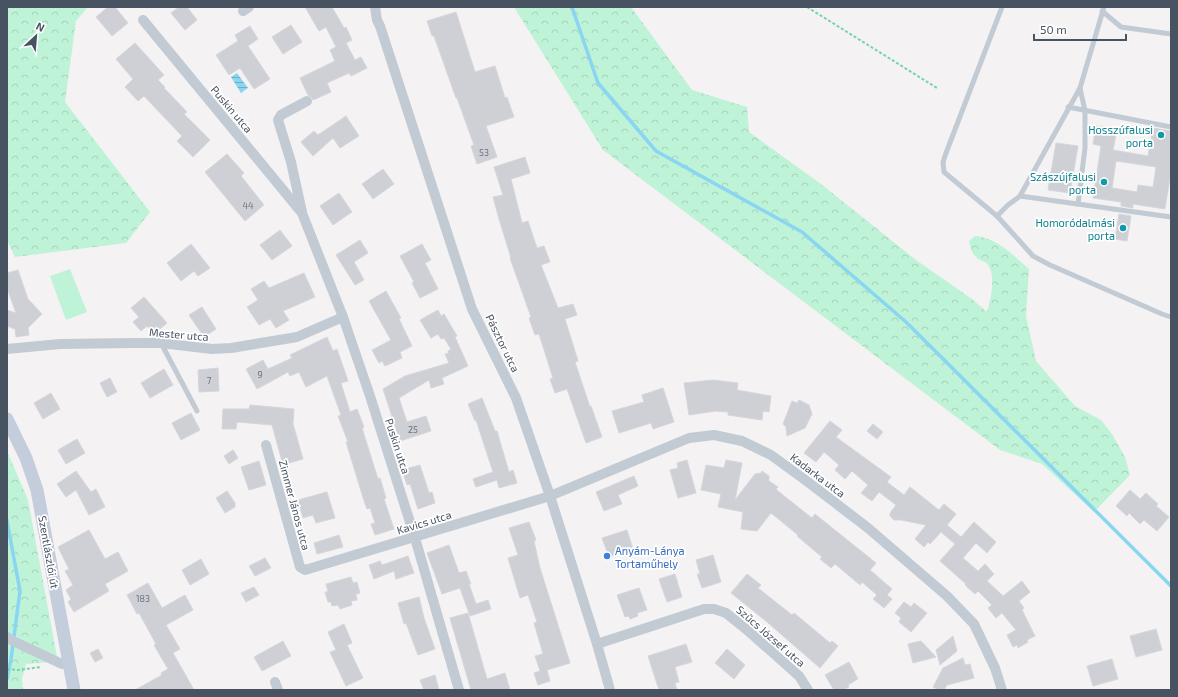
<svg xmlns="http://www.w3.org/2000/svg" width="1178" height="697" viewBox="0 0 1178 697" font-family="'Exo 2',sans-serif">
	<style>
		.forest { fill: url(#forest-crowns) }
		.park { fill: #bff3d7 }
		.water { fill: url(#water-rules) }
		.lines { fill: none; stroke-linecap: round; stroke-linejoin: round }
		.stream { stroke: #89d5f2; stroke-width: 3.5 }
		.building { fill: #ced0d6; stroke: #d5d7dd; fill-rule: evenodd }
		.path { stroke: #74d4ac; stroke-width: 2; stroke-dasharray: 3 2; stroke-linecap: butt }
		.lane { stroke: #c2cbd4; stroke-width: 5 }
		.street { stroke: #c2cbd4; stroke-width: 10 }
		.secondary { stroke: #c4cddb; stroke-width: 13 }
		.culture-dot { fill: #0f9aa8; stroke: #fff; stroke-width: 1.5 }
		.shop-dot { fill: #3f7fe0; stroke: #fff; stroke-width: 1.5 }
		.labels { text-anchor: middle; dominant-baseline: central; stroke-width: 3.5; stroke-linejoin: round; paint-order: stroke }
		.number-label { font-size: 9px; fill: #6a727e }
		.street-label { font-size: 11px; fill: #485361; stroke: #fff }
		.culture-label { font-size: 11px; fill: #0d838f; stroke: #fff; text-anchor: end }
		.shop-label { font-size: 11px; fill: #366cbe; stroke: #fff; text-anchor: start }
	</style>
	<defs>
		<pattern id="forest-crowns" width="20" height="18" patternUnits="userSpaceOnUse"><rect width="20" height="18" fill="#bff3d7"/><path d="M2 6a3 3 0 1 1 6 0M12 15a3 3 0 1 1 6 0" fill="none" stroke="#a6d2bb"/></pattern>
		<pattern id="water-rules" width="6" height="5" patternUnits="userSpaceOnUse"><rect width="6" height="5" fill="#89d5f2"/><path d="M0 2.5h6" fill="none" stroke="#72afc7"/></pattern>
	</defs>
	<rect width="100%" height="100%" fill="#f4f2f2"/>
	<g class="forest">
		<polygon points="7,7 88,7 76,21 65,102 150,212 126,243 15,257 7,240"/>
		<path d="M514 7H631L692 90 747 107 749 132 821 184 916 260 972 299 987 312C991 300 996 275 988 265 986 262 983 261 980 260 972 255 971 249 969 241L975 236C997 238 1013 255 1029 269L1026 316 1036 361 1075 406 1101 420 1112 434 1125 457 1130 475 1094 512 1042 464 1000 450 603 150Z"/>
		<polygon points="7,451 28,500 57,657 53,662 26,664 22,679 23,690 7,690"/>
	</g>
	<polygon class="park" points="70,269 87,312 66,320 50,276"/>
	<polygon class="water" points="237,73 248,88 241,93 231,77"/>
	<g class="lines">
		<g class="stream">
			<polyline points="571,7 573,10 598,83 656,151 802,232 906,322 1171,586"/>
			<polyline points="7,521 20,591 11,659 7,679"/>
		</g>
	</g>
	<g class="building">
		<polygon points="108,7 115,7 128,23 112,36 96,17"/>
		<polygon points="179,7 187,7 197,20 185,30 171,13"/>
		<polygon points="305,7 332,7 344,28 346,27 352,40 346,43 355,60 361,57 367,68 351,76 349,73 327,83 331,92 313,100 312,98 308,95 300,78 335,61 330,50 336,47 326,27 319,31"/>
		<polygon points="456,12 475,72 495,66 505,98 507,97 514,117 486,126 497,157 477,164 471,146 474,145 457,98 456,98 434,36 432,36 427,21"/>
		<polygon points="291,25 302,42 283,54 272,37"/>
		<polygon points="250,26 258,39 248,46 270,79 254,89 240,68 229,75 216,55 238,41 235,35"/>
		<polygon points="135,43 164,75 158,80 165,87 164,88 187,112 184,114 210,140 193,157 177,141 182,136 144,96 138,101 125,87 133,79 116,59"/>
		<polygon points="346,116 359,136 340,148 333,138 313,156 301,142 314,131 318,135"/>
		<path d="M1096 126 1117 129 1113 150 1148 156 1153 128 1171 131V171L1165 209 1133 204V208L1121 206V202L1093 198 1101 146 1093 144ZM1116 161 1156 167 1153 187 1138 185 1137 192 1112 188Z"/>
		<polygon points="1056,143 1078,146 1070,193 1048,190"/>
		<polygon points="227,154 244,173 241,176 264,205 245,221 205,172"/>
		<polygon points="525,157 530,173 511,179 522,223 528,221 537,248 544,246 550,262 541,265 558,308 573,304 577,315 565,319 578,361 575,362 590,407 591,406 602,437 586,443 567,389 555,393 550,379 553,378 539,334 535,335 529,318 531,317 510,258 511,258 499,219 493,197 503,195 494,167"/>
		<polygon points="383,169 394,184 373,199 362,184"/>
		<polygon points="339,193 352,212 333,225 320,206"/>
		<polygon points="1119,214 1131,216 1127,241 1115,239"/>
		<polygon points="280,230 292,246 272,260 260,245"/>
		<polygon points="360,240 368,253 354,262 364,280 355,285 336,255"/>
		<polygon points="191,244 210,268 198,276 194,271 181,281 167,263"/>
		<polygon points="422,244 431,260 425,263 438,289 420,298 412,283 414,282 400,256"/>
		<polygon points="18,270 28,299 42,314 28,328 29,335 16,337 15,329 7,326 7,310 16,313 7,288 7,273"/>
		<polygon points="304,273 315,297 283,311 289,320 276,328 270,319 259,325 247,307 258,300 251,289 264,281 269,288"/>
		<polygon points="386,291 401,318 399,319 412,346 400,352 402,358 385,366 382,361 379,363 372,350 391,340 369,301"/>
		<polygon points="144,297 167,323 154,334 147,326 141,331 133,322 139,317 131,308"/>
		<polygon points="202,307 216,329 204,337 189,315"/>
		<polygon points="438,310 441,316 444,314 457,336 455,337 468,366 442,378 444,384 431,388 429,380 399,398 407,422 426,416 431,431 400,441 383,389 405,376 449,363 445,354 449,353 448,351 451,349 444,338 441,339 438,334 431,338 420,320"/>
		<polygon points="327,337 333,351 337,349 348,381 341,383 350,412 357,409 364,427 362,428 378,479 380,478 386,498 384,499 394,529 375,535 371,524 375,523 370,508 367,509 365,504 346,442 348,442 338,416 341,415 327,376 306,387 299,372 290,376 288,372 257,389 246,369 263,360 268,369 292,358 290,355"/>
		<polygon points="218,368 219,391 199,392 198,370"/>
		<polygon points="164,369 173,385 150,398 141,383"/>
		<polygon points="110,378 117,392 107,397 100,383"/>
		<polygon points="713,380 738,383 737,390 771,396 769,412 763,411 762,420 728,415 728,412 716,411 689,415 684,383"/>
		<polygon points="663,388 674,422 653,429 651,423 619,433 612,411 644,402 642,395"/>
		<polygon points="51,393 60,409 43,419 34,403"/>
		<polygon points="482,398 495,431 497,431 509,472 513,470 517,483 499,488 497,480 476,487 473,479 493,472 476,420 475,421 468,404"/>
		<polygon points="799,400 809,405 812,414 805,428 787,436 786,427 783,424 792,401 797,403"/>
		<polygon points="250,405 294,409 293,424 303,459 283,465 272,425 237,422 236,429 222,429 223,409 249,409"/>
		<polygon points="191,413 200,430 181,440 172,423"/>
		<polygon points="830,421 842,430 836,437 891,477 887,482 904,495 910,487 939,510 944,504 956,514 947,525 961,537 974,522 996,542 987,553 976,543 963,558 978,571 985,564 994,574 987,581 1003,596 1022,581 1030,592 1019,601 1024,608 1022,610 1035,636 1027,640 1028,642 1018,648 1017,645 1013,647 1007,635 1016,630 1002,613 996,618 988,608 992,605 978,591 975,594 965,585 966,584 940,561 955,544 941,532 930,544 928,542 924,547 915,539 926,525 901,520 894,520 890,516 890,513 896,505 879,492 872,501 861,493 868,485 852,471 845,479 835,470 839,465 824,452 816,462 804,453"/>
		<polygon points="873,424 883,432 877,439 867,431"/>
		<polygon points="77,439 85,453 66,464 58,450"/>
		<polygon points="233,450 238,458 229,464 224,456"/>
		<polygon points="687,460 696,493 678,498 670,470 678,468 677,463"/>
		<polygon points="726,460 742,463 735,500 755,474 761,473 762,471 769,476 769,481 778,487 776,489 778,491 812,518 815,514 876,563 870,570 892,589 887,595 892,599 884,608 873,599 877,595 862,582 860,585 835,564 831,568 820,559 822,557 797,536 798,535 771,513 757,531 741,529 743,512 718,507 721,494 701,490 706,465 724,468"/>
		<polygon points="259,461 266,485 249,490 241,467"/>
		<polygon points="420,465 429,493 432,492 435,503 418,509 410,484 407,485 402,470"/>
		<polygon points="76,471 91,492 96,489 105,507 89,515 76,490 66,497 57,484"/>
		<polygon points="634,476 638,486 618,495 622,504 604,511 596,492"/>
		<polygon points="1130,490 1140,499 1146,493 1158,504 1156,506 1169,517 1157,531 1144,520 1140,524 1129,513 1127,516 1116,506"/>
		<polygon points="227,491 235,503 235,507 225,513 216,498"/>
		<polygon points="327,492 335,518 316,523 313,515 303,518 298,500"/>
		<polygon points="529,522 536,540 534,541 540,568 570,663 547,670 550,681 538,685 534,673 540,671 535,656 543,654 534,623 537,622 528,595 520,598 508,558 518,555 509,528"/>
		<polygon points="89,530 105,559 118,552 128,571 105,584 109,591 74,612 68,602 71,599 66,590 73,585 65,571 69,569 58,547"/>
		<polygon points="627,530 633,549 609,557 602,538"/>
		<polygon points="339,535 343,547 317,554 314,543"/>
		<polygon points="449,545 459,573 466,571 471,584 469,584 476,604 488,600 491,609 470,616 460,588 442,594 427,553"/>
		<polygon points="713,555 721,582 702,588 697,574 700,574 696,560"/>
		<polygon points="408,556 414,573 396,579 394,571 374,579 369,565 380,561 382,565"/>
		<polygon points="265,558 271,568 255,576 249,566"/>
		<polygon points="201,559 209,574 190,585 182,570"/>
		<polygon points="675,574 682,597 667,602 659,579"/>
		<polygon points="747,574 761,585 758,588 792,615 794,613 830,643 832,641 838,646 820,668 767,622 731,593"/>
		<polygon points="351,577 353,583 357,582 360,593 356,594 357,600 351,601 352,605 340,609 338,605 332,606 331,602 328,602 325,592 328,592 326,584"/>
		<polygon points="148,583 162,608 185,595 193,610 166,625 180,649 173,653 194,690 135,690 162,675 161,673 168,669 154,645 156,644 139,613 137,614 127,595"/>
		<polygon points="254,587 259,595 246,602 241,593"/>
		<polygon points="639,588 647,610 637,613 638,616 630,619 629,616 625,617 617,595"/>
		<polygon points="419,597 424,618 435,649 418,655 406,623 404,624 398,603"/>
		<polygon points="904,602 911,607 914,603 927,613 911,632 899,622 901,618 895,613"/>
		<polygon points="468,613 487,679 505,673 510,690 471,690 450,618"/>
		<polygon points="344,624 352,643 347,645 363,678 346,686 330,652 336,650 328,632"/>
		<polygon points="1156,629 1162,650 1136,657 1130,636"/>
		<polygon points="953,636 957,651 940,665 936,650"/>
		<polygon points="283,641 291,656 262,671 254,657"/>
		<polygon points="921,641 936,657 913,663 908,644"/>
		<polygon points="686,644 692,662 675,667 679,682 675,683 677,690 659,690 648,656"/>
		<polygon points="98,649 103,658 95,662 90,653"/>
		<polygon points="727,649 745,665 734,679 715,663"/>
		<polygon points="963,658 965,665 970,664 974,678 947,685 944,690 939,690 933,687 943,668"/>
		<polygon points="1112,659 1118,679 1093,686 1087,666"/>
		<polygon points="849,662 858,679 848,685 849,687 843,690 834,690 825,675"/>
		<polygon points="435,675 439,690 424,690 420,680"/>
	</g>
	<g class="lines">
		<g class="path">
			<polyline points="807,7 937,88"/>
			<polyline points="7,669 18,670 41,667"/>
		</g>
		<g class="lane">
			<polyline points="1002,7 946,153 943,162 944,172 997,216 1033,256 1050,265 1162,314 1171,317"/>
			<polyline points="1102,11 1121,27 1171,34"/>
			<polyline points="1068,107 1171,127"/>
			<polyline points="1020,196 1171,217"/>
			<polyline points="1078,204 1085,148 1085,111 1080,88"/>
			<polyline points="997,216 1008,205 1020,196 1080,88 1104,7"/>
			<polyline points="161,343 197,411"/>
		</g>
		<g class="street">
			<polyline points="375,7 377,20 380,26 472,309 516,398 550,496 597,644 610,690"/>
			<polyline points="243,11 249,7"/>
			<polyline points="143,20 302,213 343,317 370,396 415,538 459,690"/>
			<polyline points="302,212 291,162 278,120 281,115 307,101"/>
			<polyline points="7,349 60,344 132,343 161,343 212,349 231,348 297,337 343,317"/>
			<polyline points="266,445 300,567 305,570 550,496 689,438 714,435 742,441 771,455 808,482 868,528 947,596 974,624 995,668 1002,690"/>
			<polyline points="7,637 13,641 62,664 68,662"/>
			<polyline points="597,644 704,609 714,609 726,613 746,629 799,676 808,690"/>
			<polyline points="275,682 278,690"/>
		</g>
		<polyline class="secondary" points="7,419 26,458 37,490 74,690"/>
	</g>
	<g class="culture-dot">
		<circle cx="1161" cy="135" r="4"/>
		<circle cx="1104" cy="182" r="4"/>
		<circle cx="1123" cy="228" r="4"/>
	</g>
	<circle class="shop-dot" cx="607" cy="556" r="4"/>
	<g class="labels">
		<g class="number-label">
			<text x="484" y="152">53</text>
			<text x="248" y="205">44</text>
			<text x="260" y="374">9</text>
			<text x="209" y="380">7</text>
			<text x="413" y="429">25</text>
			<text x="143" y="598">183</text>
		</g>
		<g class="street-label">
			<text transform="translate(232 109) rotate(50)">Puskin utca</text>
			<text transform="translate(179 334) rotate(5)">Mester utca</text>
			<text transform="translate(503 343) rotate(64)">Pásztor utca</text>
			<text transform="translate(398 446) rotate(72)">Puskin utca</text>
			<text transform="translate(818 475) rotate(37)">Kadarka utca</text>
			<text transform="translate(295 505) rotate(75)">Zimmer János utca</text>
			<text transform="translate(424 522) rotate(-17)">Kavics utca</text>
			<text transform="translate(49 552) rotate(80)">Szentlászlói út</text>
			<text transform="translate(771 636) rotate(41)">Szűcs József utca</text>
		</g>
		<g class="culture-label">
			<text x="1153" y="129">Hosszúfalusi<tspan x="1153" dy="13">porta</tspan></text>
			<text x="1096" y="176">Szászújfalusi<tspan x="1096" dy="13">porta</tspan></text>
			<text x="1115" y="222">Homoródalmási<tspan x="1115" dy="13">porta</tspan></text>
		</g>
		<g class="shop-label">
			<text x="615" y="550">Anyám-Lánya<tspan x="615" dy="13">Tortaműhely</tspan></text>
		</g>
	</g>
	<rect width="1178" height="697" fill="none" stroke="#485361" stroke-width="16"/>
	<g transform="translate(36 36) rotate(26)" stroke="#ffffff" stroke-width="3" paint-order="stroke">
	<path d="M0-3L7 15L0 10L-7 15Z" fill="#485361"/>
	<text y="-6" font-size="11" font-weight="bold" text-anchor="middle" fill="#485361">N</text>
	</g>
	<path d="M1034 34v6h92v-6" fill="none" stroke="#485361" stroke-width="2"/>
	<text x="1040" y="34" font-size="12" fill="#485361" stroke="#ffffff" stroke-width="3" paint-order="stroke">50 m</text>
</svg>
